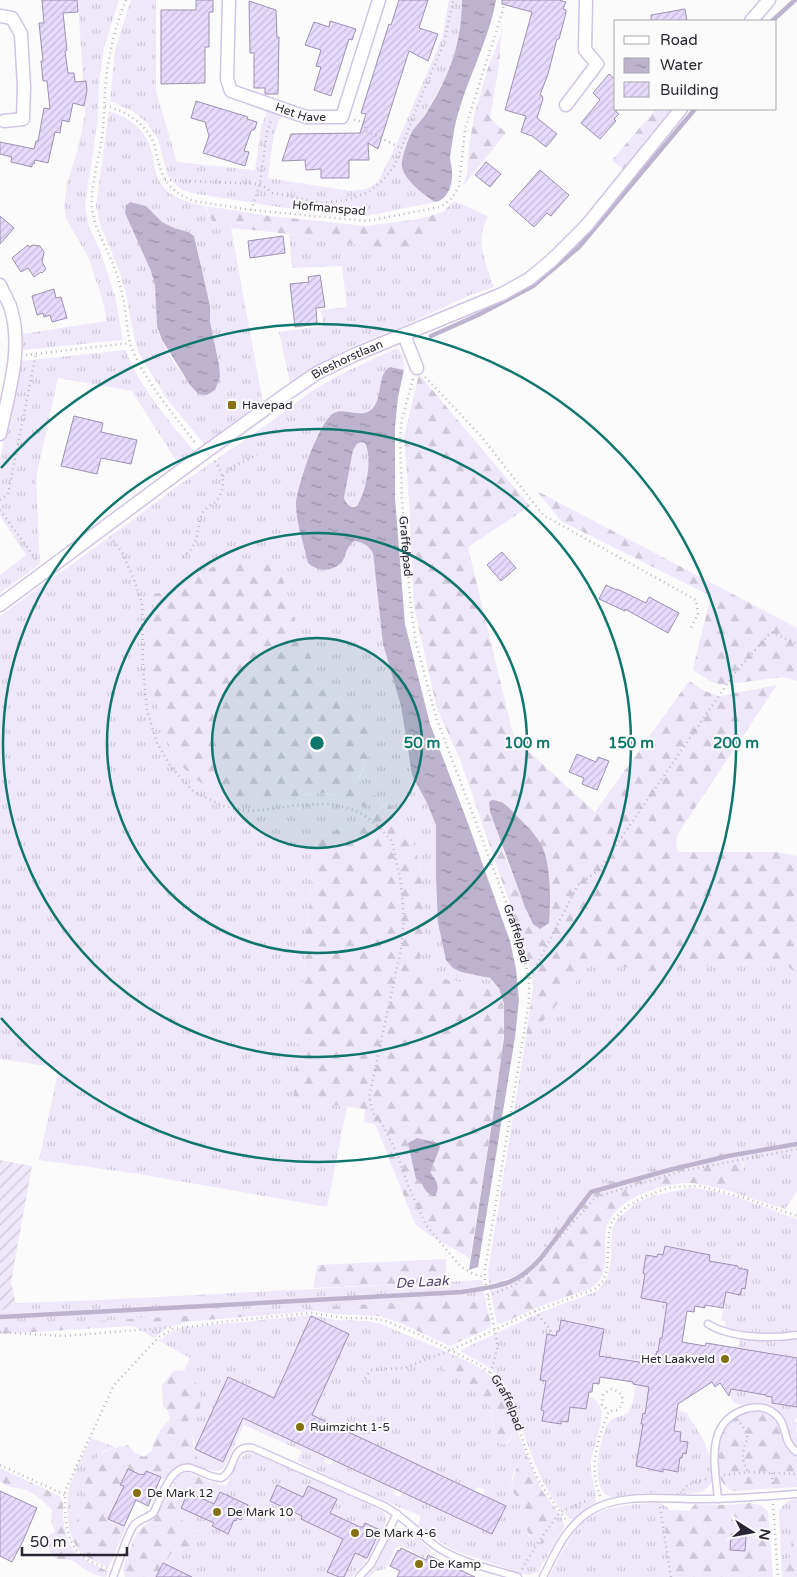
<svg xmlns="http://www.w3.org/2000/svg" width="797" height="1577" viewBox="0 0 797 1577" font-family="'Varela Round',sans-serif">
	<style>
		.grass { fill: url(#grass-tufts); fill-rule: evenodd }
		.forest { fill: url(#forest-firs); fill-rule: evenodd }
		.garden { fill: url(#garden-furrows) }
		.water { fill: url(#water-ripples); fill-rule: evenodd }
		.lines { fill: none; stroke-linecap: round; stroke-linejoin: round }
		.stream { stroke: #bdb3ce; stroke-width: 4.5 }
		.building { fill: url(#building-hatch); stroke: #9d91b1 }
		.service-casing { stroke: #d1c4e6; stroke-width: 9 }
		.minor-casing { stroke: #d1c4e6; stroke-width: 15 }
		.path { stroke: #bbbabe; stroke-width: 2.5; stroke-dasharray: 1 4; stroke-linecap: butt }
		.service { stroke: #fff; stroke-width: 6 }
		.minor { stroke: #fff; stroke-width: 12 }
		.ring { fill: none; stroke: #0f766e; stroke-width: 2.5 }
		.poi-dot { fill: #857111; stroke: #fbfbfb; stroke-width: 2 }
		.labels { text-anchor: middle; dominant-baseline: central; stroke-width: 4; stroke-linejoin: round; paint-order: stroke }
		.street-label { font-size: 12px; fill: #2a2532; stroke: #fbfbfb }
		.poi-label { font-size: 12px; fill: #2a2532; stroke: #fbfbfb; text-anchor: start }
		.water-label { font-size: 14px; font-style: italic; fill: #574670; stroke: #fbfbfb }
		.centre { fill: #0f766e; stroke: #fbfbfb; stroke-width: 2.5 }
		.ring-label { font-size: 15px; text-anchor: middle; font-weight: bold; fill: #0f766e; stroke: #fbfbfb; stroke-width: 4; stroke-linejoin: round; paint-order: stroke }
	</style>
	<defs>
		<pattern id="grass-tufts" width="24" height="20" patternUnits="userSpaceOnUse" patternTransform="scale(1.25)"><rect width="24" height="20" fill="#efe8fa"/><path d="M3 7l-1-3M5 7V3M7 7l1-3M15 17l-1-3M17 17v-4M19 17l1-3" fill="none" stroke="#cdc7d7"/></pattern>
		<pattern id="forest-firs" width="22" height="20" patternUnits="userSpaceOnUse" patternTransform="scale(1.25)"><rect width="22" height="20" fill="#efe8fa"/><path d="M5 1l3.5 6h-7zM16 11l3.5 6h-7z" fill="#cdc7d7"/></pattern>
		<pattern id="garden-furrows" width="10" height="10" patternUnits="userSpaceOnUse" patternTransform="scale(1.25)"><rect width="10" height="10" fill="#efe8fa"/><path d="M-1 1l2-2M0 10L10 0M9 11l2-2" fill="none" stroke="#cdc7d7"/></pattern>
		<pattern id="water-ripples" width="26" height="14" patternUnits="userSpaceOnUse" patternTransform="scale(1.25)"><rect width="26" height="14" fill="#bdb3ce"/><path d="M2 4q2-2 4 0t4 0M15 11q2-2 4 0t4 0" fill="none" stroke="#9a91a8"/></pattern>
		<pattern id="building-hatch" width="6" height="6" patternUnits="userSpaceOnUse" patternTransform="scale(1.25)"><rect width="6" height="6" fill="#e7dafd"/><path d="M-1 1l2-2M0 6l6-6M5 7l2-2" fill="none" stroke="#c6bbd9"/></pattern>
	</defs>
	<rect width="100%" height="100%" fill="#fbfbfb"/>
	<g class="grass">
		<polygon points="78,0 119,0 104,48 99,83 98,118 85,206 89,227 100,250 115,296 123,340 23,350 22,334 106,321 104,305 89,259 66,218 64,207 67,183 77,152 85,115"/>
		<polygon points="131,0 156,0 156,91 177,162 255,170 261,128 268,108 282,113 274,134 268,178 351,191 366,189 378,182 396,145 442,38 449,0 462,0 462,15 459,32 455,51 447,75 424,115 413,131 402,166 406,176 426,197 435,202 367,216 285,208 191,193 181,189 172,182 167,174 158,139 147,123 134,112 110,101 115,50"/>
		<path d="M109 111C124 116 138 124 146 138 153 150 153 163 157 176 164 196 186 202 204 206L214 226 231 228 263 403 205 445 167 399 138 352 134 336 126 294 119 270 100 224 96 206ZM146 206 162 222 174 228 188 232 194 236 198 250 202 276 210 306V323L214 343 198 394C185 379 160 345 157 326 155 312 158 297 155 283 150 263 135 232 125 213Z"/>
		<path d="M454 201 488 216C475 243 485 261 494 287L470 295 410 323 351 347 310 369 290 383 279 332 323 326 321 310 347 307 342 266 292 268 289 234 424 250 444 223Z"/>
		<path d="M397 348 403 355 404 370 390 367C377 380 384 397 373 409 364 418 354 410 344 411 340 411 333 414 329 417 316 426 300 485 296 502L343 560 347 548 354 541C363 542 368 545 373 553L383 643 401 706 412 775 427 803 436 825 437 847 461 972C478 976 492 974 501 991L417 973 419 966C420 940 424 911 423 885 422 857 405 823 387 801L374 817 315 838 293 1100 347 1107 327 1207 139 1174 39 1160 59 1068 0 1059V616L123 527 179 485 269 423 309 393 339 375ZM272 564 283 579 296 625 312 660 326 685 347 704 365 767 357 781 366 808 345 797 318 793 283 799 188 772 174 755 164 729 152 687V624L155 607 152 594 171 591 191 576Z"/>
		<path d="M126 350C136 383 173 426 195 452L178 464 132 391 58 378 36 478 40 564 0 593V575L26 555 0 516V457L21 361Z"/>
		<path d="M361 442 365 443C373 458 366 491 357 506H350L344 498 353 450 357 444Z"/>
		<path d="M596 957 615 966 779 963H784L797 974V1191L785 1209 732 1192C739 1187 746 1171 743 1162 742 1161 739 1156 738 1155L710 1156 673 1164 647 1171 577 1195 566 1207 545 1245 531 1265 517 1276 489 1284 488 1271 525 1043Z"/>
		<path d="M689 1188C723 1189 764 1207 797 1219V1331C772 1336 750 1332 725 1327L726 1321 721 1320 726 1292 740 1295 742 1288 745 1289 738 1266 709 1261 710 1255 665 1246 663 1255 657 1257 646 1255 643 1273 646 1274 641 1298 667 1302 662 1338H660L658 1352H657L656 1355H654L653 1368 635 1362 598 1355 604 1329 579 1325V1323L561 1320 559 1331H557L556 1336 547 1334 540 1380 546 1381 541 1410 544 1411 542 1421 560 1424 561 1421 568 1422 570 1407 586 1409 588 1396C616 1404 592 1443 591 1463 590 1476 596 1488 596 1502L593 1506 575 1519H570C545 1495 534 1463 523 1431 517 1411 511 1389 495 1373 486 1364 474 1359 463 1353L461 1350 539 1313 597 1291 607 1279 611 1260 612 1229 618 1218 638 1202 652 1196Z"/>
		<path d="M482 1280 485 1297 0 1327V1310C7 1309 13 1310 16 1303L100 1300Z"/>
		<path d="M311 1315 336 1320 368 1321 381 1324 459 1357 453 1358 459 1379C462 1382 467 1383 470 1385 478 1391 476 1399 489 1402L494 1432 504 1444 508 1443 513 1435 517 1434 518 1432 526 1454C513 1465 503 1492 523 1500L520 1509 529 1537 551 1538C554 1529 553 1520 557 1511L562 1518 564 1527 538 1572 529 1575 523 1574 453 1550 430 1535 418 1525 421 1516 362 1492 297 1461 302 1451 244 1425 223 1469C215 1473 208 1470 200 1467L197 1457 194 1453 195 1441 187 1424 192 1378 184 1371 190 1358 159 1341 170 1332 186 1326 190 1327ZM312 1316 349 1334 316 1405 302 1411 475 1491 478 1487 485 1490 483 1495 505 1506 492 1534 403 1492 400 1497 393 1494 395 1489 334 1461 331 1465 324 1462 326 1457 241 1417 236 1434 223 1462 195 1449 228 1377 283 1402 287 1392 278 1387Z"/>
		<polygon points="191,1321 168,1327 154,1338 133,1326"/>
		<polygon points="740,1338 773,1342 797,1339 797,1358 738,1349"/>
		<path d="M635 1384 652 1387 647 1400 645 1414H643L641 1424H643L636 1466 644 1467V1470H648V1469L663 1471V1469L678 1472 683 1453 686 1454 688 1442 680 1441 681 1432 674 1431 677 1410 687 1413C693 1424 701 1434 706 1446 731 1506 684 1493 646 1493 634 1493 623 1496 612 1497 588 1494 599 1434 610 1421 615 1415 624 1418 629 1411 634 1403 634 1393 635 1384Z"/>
		<path d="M731 1389 766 1395V1396L772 1397V1403L797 1407V1418L795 1419V1422L797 1423 796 1432 797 1433V1449C785 1437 790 1418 774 1409 757 1400 727 1415 731 1389Z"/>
		<path d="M91 1438 115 1447 103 1451 85 1480 86 1498 82 1510 76 1520 72 1538C59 1496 74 1474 91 1438Z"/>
		<path d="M249 1453 257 1454 383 1511 386 1516C387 1533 364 1566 352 1577H156C160 1573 165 1568 167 1563 172 1552 173 1550 186 1549L190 1527C173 1518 182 1505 188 1492L210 1494 213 1484 211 1482 226 1486C233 1475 235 1458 249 1453Z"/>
		<path d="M797 1499V1530L792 1538 790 1557 782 1573 779 1512C783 1503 788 1500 797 1499Z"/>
		<path d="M649 1503C657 1503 665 1503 670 1510L669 1519 665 1529 673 1577H549C576 1523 585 1507 649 1503Z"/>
		<path d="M398 1528 408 1530 431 1550 429 1553H427L424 1558 415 1554 414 1556 411 1554 412 1551 399 1545 398 1547H396C393 1552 390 1566 384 1569 377 1572 375 1569 370 1577H366C381 1565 383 1537 398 1528Z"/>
	</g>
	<g class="forest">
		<polygon points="503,10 499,66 490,118 506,133 463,186 467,173 469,146 475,112 488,68 501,34"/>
		<polygon points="656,109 675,109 624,170 612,160"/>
		<polygon points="454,201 444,223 424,250 405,253 299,235 214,226 205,206 270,216 366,226 419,219 443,212"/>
		<path d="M419 374 530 506 468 547 514 738 595 812 689 681 705 691 719 696 777 685 677 835 676 846 679 852H776L797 856V974L784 963H779L719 964 654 971 615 966 596 957 525 1043 533 987 532 976 526 951 460 759 437 709 414 607 408 484 404 437ZM499 800C516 814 539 835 545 857 551 877 551 902 549 923L546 926 510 870 490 812 489 802Z"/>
		<polygon points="537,491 797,628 797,681 783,677 721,685 710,681 694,671 693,668 711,596 561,521"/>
		<path d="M227 561 272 564 283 579 296 625 312 660 326 685 347 704 372 731 373 750 357 780 377 797 366 808C351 800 338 794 320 793 308 793 294 798 282 799 267 801 248 802 233 798 211 792 184 774 173 753 170 746 166 737 164 729 157 706 149 682 149 658 149 639 157 611 151 594L171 591 191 576Z"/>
		<path d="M388 801C395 813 404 825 410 837 429 876 428 932 417 973L501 991C509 1022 501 1056 497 1087 489 1144 479 1201 470 1258L432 1237 415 1224 375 1124 364 1122 365 1109 293 1100 315 838 374 817Z"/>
		<path d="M732 1151C748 1161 747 1182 732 1192 718 1188 705 1184 691 1183 664 1182 616 1198 607 1226 602 1244 611 1267 598 1282 590 1292 572 1294 560 1299 540 1306 520 1315 501 1324L497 1323 489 1284C498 1282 510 1280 518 1275 548 1256 551 1218 576 1196 590 1184 612 1182 629 1177 635 1176 641 1173 647 1171 675 1162 704 1157 732 1151Z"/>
		<polygon points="446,1259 447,1282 313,1288 317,1265"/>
		<polygon points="485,1297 491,1325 490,1328 450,1346 400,1323 379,1316 336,1314 316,1311 133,1326 0,1334 0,1327"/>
		<path d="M459 1357C469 1363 481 1367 490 1375 506 1390 512 1412 518 1432L517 1435H513C508 1441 505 1448 496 1442L489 1402 483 1401 478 1397 470 1385 464 1383 444 1369V1363L449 1360Z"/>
		<path d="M174 1370C177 1371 182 1370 185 1372 203 1381 208 1413 188 1421L187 1424C194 1437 193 1438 194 1453L197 1457 200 1467C183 1460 174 1463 166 1480L147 1471 144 1475 142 1474 141 1475 128 1469 120 1485 124 1487 108 1519 126 1527 109 1567C95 1561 79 1556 73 1540 69 1529 79 1518 83 1508 86 1499 84 1491 85 1482 86 1478 87 1474 89 1471 97 1451 108 1449 128 1445L135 1453 144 1457 152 1450C154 1438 161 1428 170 1419L168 1411 163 1406 162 1385Z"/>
		<path d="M756 1411C793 1416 772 1447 797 1456V1487L733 1491C713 1485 714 1446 723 1431 730 1420 743 1412 756 1411Z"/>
		<path d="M526 1454 541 1489 557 1511C549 1526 560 1539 538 1545 529 1540 531 1537 527 1530 526 1527 523 1526 522 1524 518 1516 521 1508 523 1500 509 1494 511 1485 515 1472 518 1464 519 1460 526 1454Z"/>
		<path d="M0 1468 60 1496C64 1502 63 1508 63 1515 66 1551 76 1557 108 1571L106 1577C94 1577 84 1568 74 1562 64 1555 56 1566 49 1549 47 1543 47 1539 50 1534L55 1532 51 1522 52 1510C43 1501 36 1494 23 1489 20 1488 17 1488 15 1488 10 1488 4 1484 0 1481Z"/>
		<path d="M187 1472 211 1482 213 1486 208 1501 188 1492C185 1498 179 1507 180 1514 180 1526 203 1529 195 1543 190 1552 177 1546 171 1554 168 1557 168 1561 167 1565 164 1569 160 1573 156 1577H125L123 1569 137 1532 156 1516 178 1476Z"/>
		<polygon points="750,1503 761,1505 768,1512 773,1577 673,1577 665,1529 669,1519 670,1510 689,1511 695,1504 726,1505"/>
		<polygon points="797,1530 797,1577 782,1577 783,1569 790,1557 792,1538"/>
	</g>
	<polygon class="garden" points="0,1160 32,1166 11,1282 16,1303 14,1307 11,1309 0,1310"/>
	<g class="water">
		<path d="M462 0H496C488 45 463 85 454 131 453 139 451 149 450 157 450 162 452 167 452 172 453 184 448 200 435 202 425 196 403 179 402 166 401 158 409 137 413 130 417 125 421 120 425 115 433 102 441 88 447 74 457 51 462 25 462 0Z"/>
		<polygon points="130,202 146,206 162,222 174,228 188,232 194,236 195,240 210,306 210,322 219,365 220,377 215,390 207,395 198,394 190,385 162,340 157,326 155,285 151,271 125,213 126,206"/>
		<path d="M390 367 404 370 398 397 395 427V498L405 624 430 724 469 826 510 941 516 969 519 1000 515 1037 478 1267 469 1270 493 1116 504 1038V1004L499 988 490 978 461 972 453 968 446 960 438 923 436 876V825L427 803 412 775 401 706 383 644 373 553C368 545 363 542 354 541 344 550 347 555 342 562 332 572 318 572 308 563 304 544 296 523 296 504 297 487 319 420 334 413 346 407 363 420 373 408 383 397 377 374 390 367ZM361 442 365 443C373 458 366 492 357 506 350 509 347 504 344 498L353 450 357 444Z"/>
		<path d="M492 800C503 800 509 808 517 816 526 825 536 835 542 846 551 865 551 902 549 923L540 929 533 924 525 907 490 812 489 802Z"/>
		<path d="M417 1138 438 1143 440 1147 430 1172C436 1180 441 1186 435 1196 423 1194 425 1183 416 1179L408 1143Z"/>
	</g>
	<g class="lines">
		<g class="stream">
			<polyline points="772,21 795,0"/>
			<polyline points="431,336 478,315 533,286 579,247 695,109"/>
			<path d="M0 1317 462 1292C498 1286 515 1287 541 1258L591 1192 669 1170 728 1156 797 1144"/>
		</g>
	</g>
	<g class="building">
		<polygon points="42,0 77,0 78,12 63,13 67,50 65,51 68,73 74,73 75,82 86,81 87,90 84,106 73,103 69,122 62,120 60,133 55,132 48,163 35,160 34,164 32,164 32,167 11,162 12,157 0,154 0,142 34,149 36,141 38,141 44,108 50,109 47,81 43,81 41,61 43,61 39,23 44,23"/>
		<polygon points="196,0 213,0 213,12 209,12 209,47 205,47 205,83 161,84 161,10 196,10"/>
		<polygon points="399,0 428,0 419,28 438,34 428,61 409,51 378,149 368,143 369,160 349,160 349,178 321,178 321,169 306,170 305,160 282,161 291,134 360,133 366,114 361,113 389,24 391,25"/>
		<polygon points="502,0 559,0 566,2 563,9 566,10 566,13 559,39 557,39 548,74 540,95 542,96 543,99 537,118 557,134 546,147 532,136 521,132 526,116 505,110 532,12 502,4"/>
		<polygon points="249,1 276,10 277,37 279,37 278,94 265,94 265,88 254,88 254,53 250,53"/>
		<polygon points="685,9 687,21 651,21 651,15"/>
		<polygon points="330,21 356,29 352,40 349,39 331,96 314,90 321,67 316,66 321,50 305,45 314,22 329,27"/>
		<polygon points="609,74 616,80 616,112 619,114 614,119 616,121 600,139 581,123 600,100 593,93"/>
		<polygon points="196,101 248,117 247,119 257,122 255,129 251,131 244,151 249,152 245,166 203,153 209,136 205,122 191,118"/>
		<polygon points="486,162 501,174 490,187 475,175"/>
		<polygon points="540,170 569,195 551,216 547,213 534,227 509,205"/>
		<polygon points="0,216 14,228 0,244"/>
		<polygon points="283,236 285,253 250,258 248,241"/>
		<polygon points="28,245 29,247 33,245 40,246 44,252 42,262 46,269 42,273 41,272 34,277 28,268 21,272 12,258"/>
		<polygon points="320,275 325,307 316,308 317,324 295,327 290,284 309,282 308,277"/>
		<polygon points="54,289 56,298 61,297 67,318 52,322 50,315 44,317 43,313 37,315 32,296"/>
		<polygon points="74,416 103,423 101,432 137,440 131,464 101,458 97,474 61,466"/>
		<polygon points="502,552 516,568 501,581 487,565"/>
		<polygon points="606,585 617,590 617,589 646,603 649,597 679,613 668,633 625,609 625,611 599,599"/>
		<polygon points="577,754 596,762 598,757 609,761 597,790 582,784 584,778 569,772"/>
		<polygon points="665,1246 710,1255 709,1261 738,1266 738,1268 748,1270 745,1289 742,1288 740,1295 726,1292 723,1308 705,1305 705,1308 695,1306 694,1312 687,1311 682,1342 705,1346 706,1343 797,1358 797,1407 772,1403 772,1397 766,1396 766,1395 731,1389 729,1396 720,1383 715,1387 712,1382 678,1404 674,1431 681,1432 680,1441 688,1442 686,1454 683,1453 682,1458 680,1458 678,1472 663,1469 663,1472 636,1466 643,1424 641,1424 643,1413 645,1414 649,1387 633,1384 633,1382 600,1377 599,1384 593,1383 592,1392 589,1392 586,1409 570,1407 568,1422 561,1421 561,1424 542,1421 544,1411 541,1410 546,1381 540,1380 547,1334 556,1336 557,1331 559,1331 561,1320 604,1329 599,1356 652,1364 654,1355 656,1355 657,1351 658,1352 660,1338 662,1338 667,1303 641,1298 645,1274 643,1273 646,1255 657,1257 658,1254 663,1255"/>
		<polygon points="311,1316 349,1334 312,1415 506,1506 492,1534 243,1418 223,1462 195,1449 228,1377 274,1398"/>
		<polygon points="128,1469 141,1475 142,1474 144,1475 146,1471 161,1477 148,1506 136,1500 124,1526 108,1519 124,1486 120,1485"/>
		<polygon points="277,1485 303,1497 308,1486 337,1499 330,1513 360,1527 363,1527 365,1523 380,1530 367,1558 355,1553 344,1577 339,1577 327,1572 343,1539 301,1519 302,1516 270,1501"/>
		<polygon points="0,1491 37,1508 23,1541 12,1562 0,1556"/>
		<polygon points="188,1492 214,1504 220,1492 248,1505 241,1520 237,1518 236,1521 234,1520 228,1534 212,1526 214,1523 181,1508"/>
		<polygon points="731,1534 746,1535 745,1551 730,1550"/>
		<polygon points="401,1548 426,1560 428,1555 475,1577 397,1577 400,1571 390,1566 398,1550 400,1551"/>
		<polygon points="163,1563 192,1577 156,1577"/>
	</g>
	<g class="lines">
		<g class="service-casing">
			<g id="service">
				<path d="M708 1324C730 1338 772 1339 797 1335"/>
				<path d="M718 1499C715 1466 704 1422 746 1409 756 1406 767 1407 775 1414 788 1424 782 1443 797 1452"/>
				<path d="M113 1577C118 1565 127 1534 134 1525 139 1519 149 1518 154 1512 161 1498 171 1463 191 1468 201 1471 210 1478 221 1478 237 1471 229 1444 253 1448L384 1506C405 1517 420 1536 440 1549 463 1563 492 1569 518 1577"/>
				<polyline points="359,1577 371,1564 397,1514"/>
				<path d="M543 1577C555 1553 565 1528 589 1512 620 1491 669 1500 705 1499 736 1499 766 1496 797 1494"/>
			</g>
		</g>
		<g class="minor-casing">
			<g id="minor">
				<path id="s2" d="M229 0 227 79 231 91 306 117H342L379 0"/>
				<polyline points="0,16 12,18 21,34 24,87 23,119 4,121"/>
				<polyline points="751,21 769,0"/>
				<polyline points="566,105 597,64 585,50 586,0"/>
				<path d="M0 285C3 292 7 299 10 306 24 348 8 393 0 434"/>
				<polyline points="404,335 417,368"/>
				<path id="s3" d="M0 605 207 451 282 397 317 373 354 355 502 294 529 279 552 260 587 225 681 109"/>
			</g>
		</g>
		<g class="path">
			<path d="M126 0C114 29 107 61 105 92 104 107 104 122 102 137 99 159 90 187 92 209 95 231 109 251 116 272 120 284 123 296 125 309 127 321 127 334 131 346 143 379 175 416 196 444"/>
			<path d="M105 106C124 110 144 122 153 141 156 149 157 159 160 167 165 185 177 195 194 201L251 210 367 221 440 207 451 199 459 186 465 129 503 10 505 0"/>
			<polyline points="354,120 364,122 366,131 401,148"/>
			<polyline points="165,180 260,184 273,193 322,203 346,200 369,192 384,179 395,165 414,114 444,43 453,0"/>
			<polyline points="251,210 260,184 267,132 272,118"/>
			<polyline points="26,355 130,343"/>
			<polyline points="425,377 480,435 543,515 696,600 698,614 690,630"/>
			<path id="s1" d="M413 379 402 419 400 437 402 500 411 608 416 643 436 717 518 934 529 979V1002L485 1269V1282L497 1342V1349L491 1373C517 1402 520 1441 536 1475 544 1491 556 1505 566 1520"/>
			<polyline points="223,476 232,467 257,455"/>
			<polyline points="0,500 8,494 36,354"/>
			<polyline points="0,510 38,562"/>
			<polyline points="110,537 122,552 135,582 142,604 143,669 147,710 157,743 171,767 194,792 223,806 246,811 265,810 297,805 332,804 354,810 364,815 379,827 392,841 401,883 404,920 401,949 369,1097 373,1113 384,1127 397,1154 408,1185 426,1225 460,1266 473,1274 485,1277"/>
			<path d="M183 557C190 551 196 544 197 535 199 527 199 518 203 512 206 508 211 505 215 502 227 489 224 473 214 460"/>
			<polyline points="530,978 578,885 599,870 734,674 771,632 797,644"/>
			<polyline points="488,1296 515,1285 542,1259 551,1247 596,1197 682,1171 797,1149"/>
			<polyline points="535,1311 552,1332"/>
			<polyline points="0,1332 64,1336 175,1327"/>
			<polyline points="365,1378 371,1370 404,1368 451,1350 535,1311 595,1289 603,1281 607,1270 609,1233 612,1221 627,1206 646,1196 672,1187 700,1186 745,1198 797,1216"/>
			<path d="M740 1423C752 1437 746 1438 743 1453 742 1460 745 1466 748 1472"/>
			<polyline points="0,1465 65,1495"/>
			<polyline points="772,1473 773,1486"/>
			<polyline points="724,1475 748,1472 797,1474"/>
			<polyline points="683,1490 689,1484 706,1479"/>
			<path d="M600 1496C588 1467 598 1438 609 1411L618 1410C627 1401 622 1390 610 1389L603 1395 602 1405 609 1411"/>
			<polyline points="773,1504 778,1577"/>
			<polyline points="660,1507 671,1577"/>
			<path d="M107 1568C97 1564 86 1561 79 1553 65 1540 63 1507 66 1489L114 1385 159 1337 173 1329 229 1321 311 1313 344 1318H368L386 1321 418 1334 478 1364 491 1373"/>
			<polyline points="522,1569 539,1541 560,1512 588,1500"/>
		</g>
		<use href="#service" class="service"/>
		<use href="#minor" class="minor"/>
	</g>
	<circle cx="317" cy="743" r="105" fill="#0f766e" fill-opacity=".12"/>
	<g class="ring">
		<circle cx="317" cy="743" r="105"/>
		<circle cx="317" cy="743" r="210"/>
		<circle cx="317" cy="743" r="314"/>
		<path d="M1 468A419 419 0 1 1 1 1018"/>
	</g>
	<g class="poi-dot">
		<rect x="227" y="400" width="10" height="10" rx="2.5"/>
		<circle cx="725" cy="1359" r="5"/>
		<circle cx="300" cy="1427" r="5"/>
		<circle cx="137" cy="1493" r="5"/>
		<circle cx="217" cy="1512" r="5"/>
		<circle cx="355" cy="1533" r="5"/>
		<circle cx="419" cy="1564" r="5"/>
	</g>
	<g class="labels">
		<g class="street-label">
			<text stroke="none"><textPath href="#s2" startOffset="165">Het Have</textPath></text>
			<text transform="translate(329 208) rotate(5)">Hofmanspad</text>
			<text stroke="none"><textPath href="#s3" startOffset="426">Bieshorstlaan</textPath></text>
			<text stroke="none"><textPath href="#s1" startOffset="169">Graffelpad</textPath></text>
			<text stroke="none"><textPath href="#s1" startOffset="574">Graffelpad</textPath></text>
			<text stroke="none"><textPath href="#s1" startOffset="1055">Graffelpad</textPath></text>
		</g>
		<g class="poi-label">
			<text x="242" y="405">Havepad</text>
			<text x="715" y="1359" text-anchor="end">Het Laakveld</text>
			<text x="310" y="1427">Ruimzicht 1-5</text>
			<text x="147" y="1493">De Mark 12</text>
			<text x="227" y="1512">De Mark 10</text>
			<text x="365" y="1533">De Mark 4-6</text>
			<text x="429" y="1564">De Kamp</text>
		</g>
		<g class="water-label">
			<text transform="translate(422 1282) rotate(-3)">De Laak</text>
		</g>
	</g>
	<circle cx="317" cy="743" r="8" class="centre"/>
	<g class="ring-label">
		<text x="422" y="748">50 m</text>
		<text x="527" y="748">100 m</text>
		<text x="631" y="748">150 m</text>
		<text x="736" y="748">200 m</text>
	</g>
	<rect x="614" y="20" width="162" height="90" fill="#fbfbfb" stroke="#a7a5ab"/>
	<rect x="624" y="36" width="25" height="8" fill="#ffffff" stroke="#a7a5ab"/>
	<text x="660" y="45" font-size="15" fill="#2a2532">Road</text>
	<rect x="624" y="58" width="25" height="15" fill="url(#water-ripples)" stroke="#a7a5ab"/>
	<text x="660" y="70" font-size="15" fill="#2a2532">Water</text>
	<rect x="624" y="82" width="25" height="15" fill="url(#building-hatch)" stroke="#a7a5ab"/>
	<text x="660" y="95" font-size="15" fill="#2a2532">Building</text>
	<g transform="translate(752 1532) rotate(101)" stroke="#fbfbfb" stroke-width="4" paint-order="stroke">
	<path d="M0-4L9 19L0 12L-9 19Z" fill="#2a2532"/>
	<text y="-8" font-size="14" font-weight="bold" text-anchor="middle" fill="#2a2532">N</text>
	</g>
	<path d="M22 1547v8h105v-8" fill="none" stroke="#2a2532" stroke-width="2.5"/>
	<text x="30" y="1547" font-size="15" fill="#2a2532" stroke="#fbfbfb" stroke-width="4" paint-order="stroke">50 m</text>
</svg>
